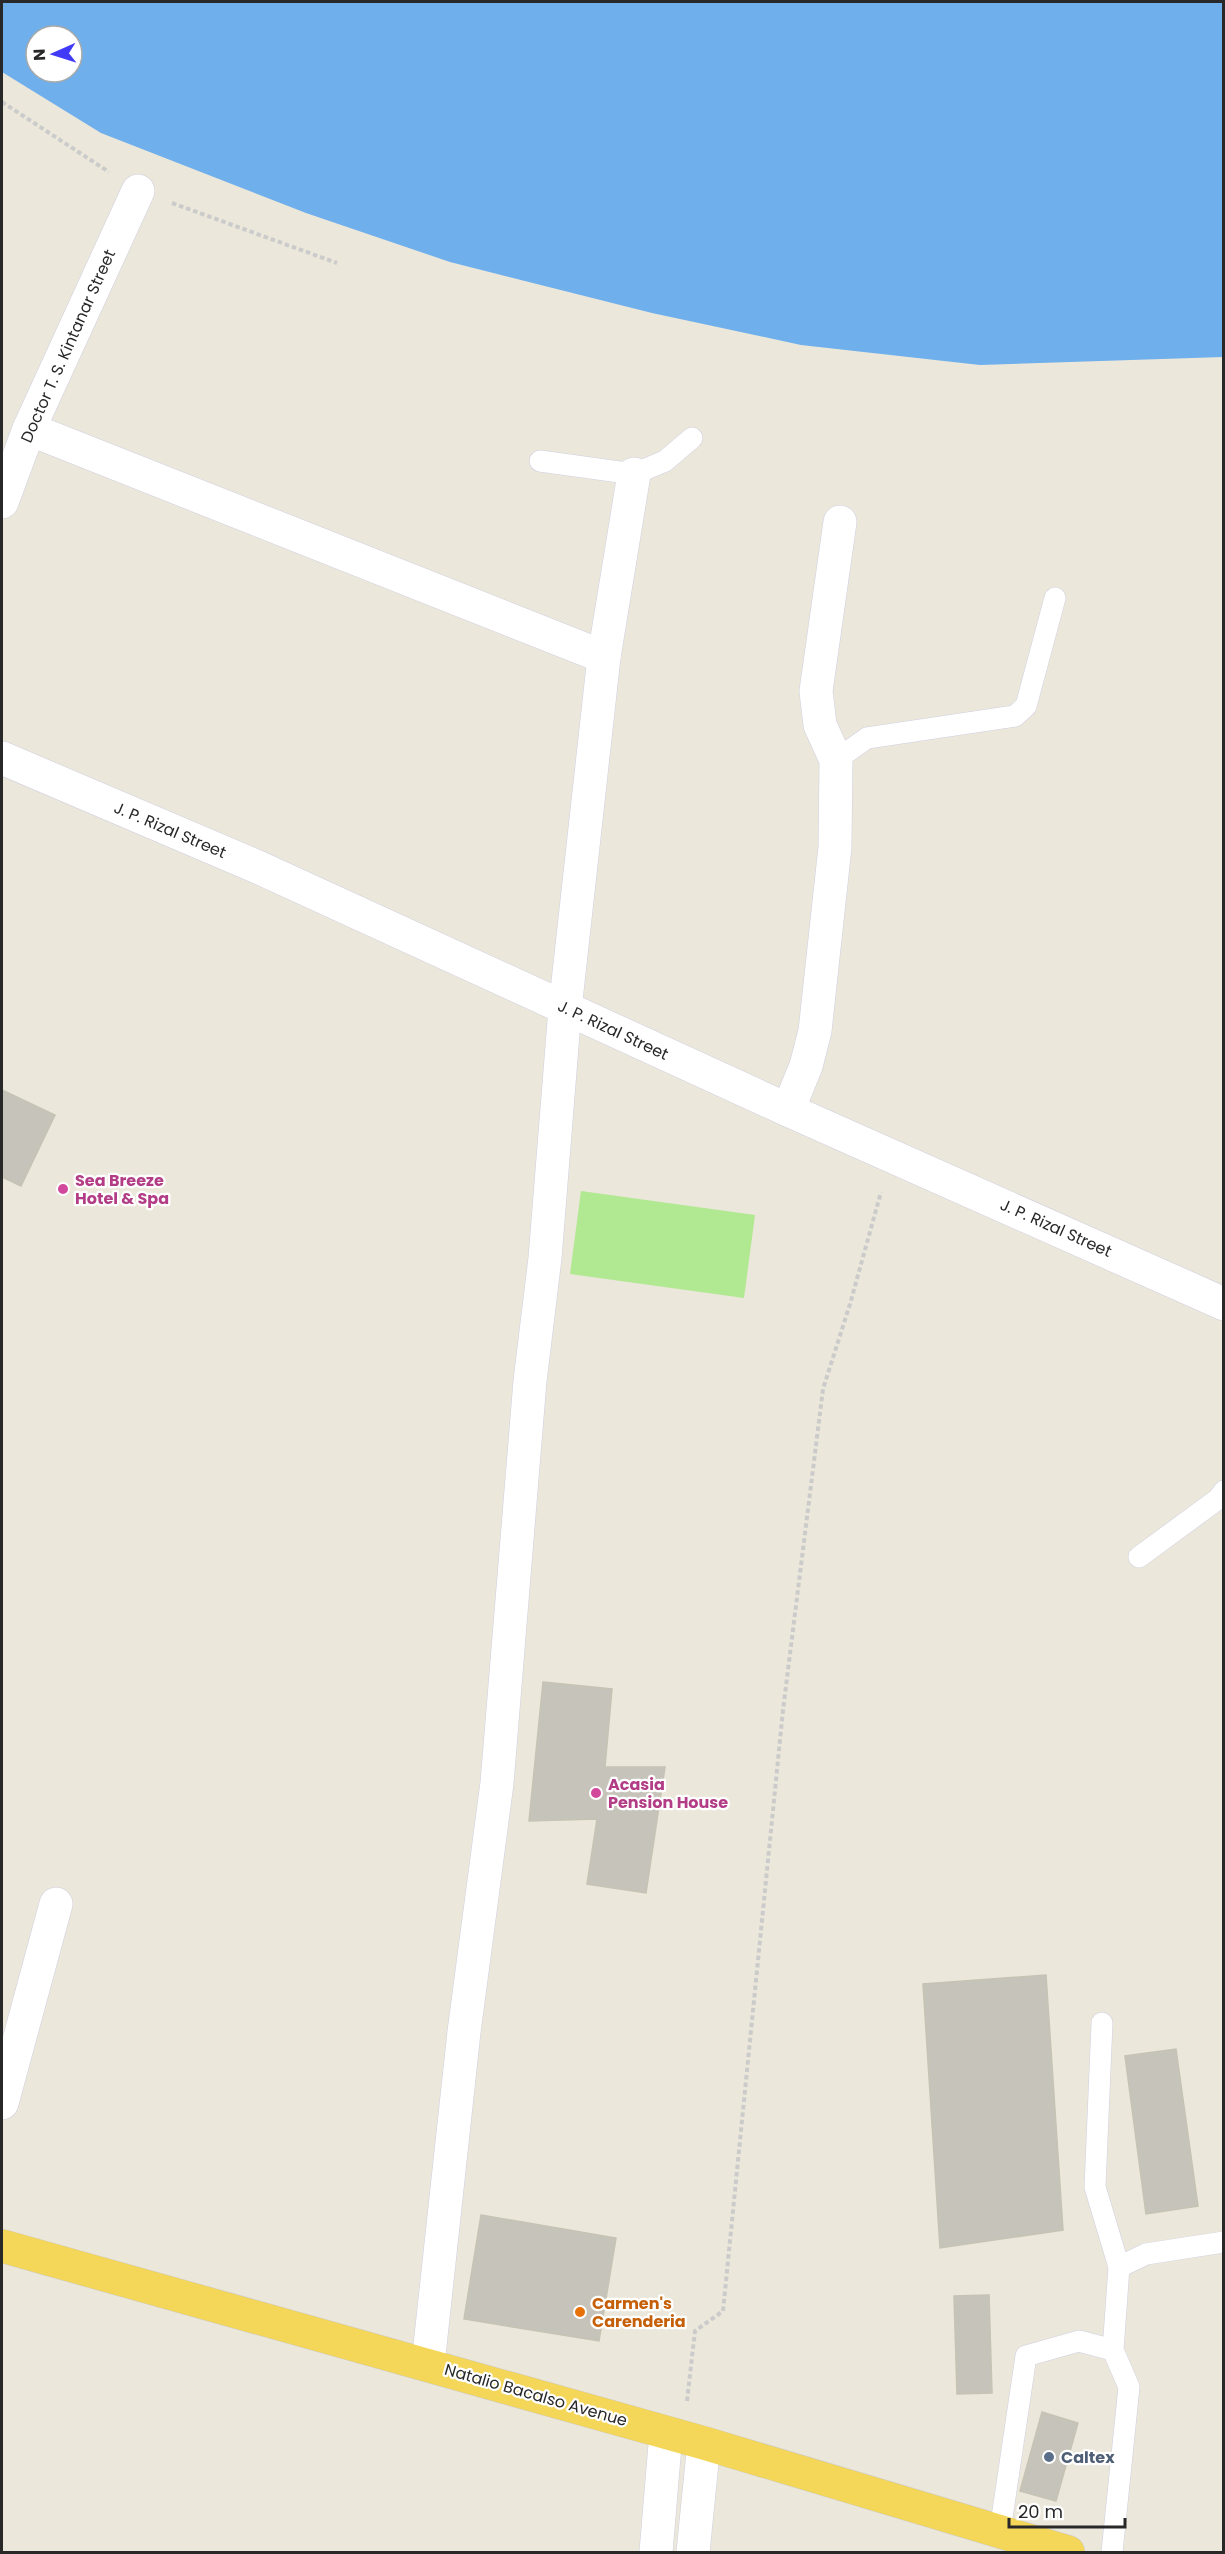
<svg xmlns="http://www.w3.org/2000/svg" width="1225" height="2554" viewBox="0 0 1225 2554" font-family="Poppins,sans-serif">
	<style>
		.pitch { fill: #b1e892 }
		.water { fill: #6eafec; fill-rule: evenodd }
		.building { fill: #c6c4ba; stroke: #c6c3b4; stroke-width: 1.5 }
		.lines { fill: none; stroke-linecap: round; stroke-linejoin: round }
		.service-casing { stroke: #d0cfe1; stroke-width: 22 }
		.minor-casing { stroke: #d0cfe1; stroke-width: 34 }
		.tertiary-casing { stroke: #d0cfe1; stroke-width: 34 }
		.trunk-casing { stroke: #cbcbcb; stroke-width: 34 }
		.path { stroke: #cbcbcb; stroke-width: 4; stroke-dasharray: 4.5 3; stroke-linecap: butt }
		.service { stroke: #fff; stroke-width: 21 }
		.minor { stroke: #fff; stroke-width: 33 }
		.tertiary { stroke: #fff; stroke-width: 33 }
		.trunk { stroke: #f4d658; stroke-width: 33 }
		.hotel-dot { fill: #d1479c; stroke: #fff; stroke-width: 2 }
		.food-dot { fill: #e8710a; stroke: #fff; stroke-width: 2 }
		.service-dot { fill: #5c6f8a; stroke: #fff; stroke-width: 2 }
		.labels { text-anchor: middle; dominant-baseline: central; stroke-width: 4.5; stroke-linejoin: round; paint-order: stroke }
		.street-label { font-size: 16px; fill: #282828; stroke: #fff }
		.hotel-label { font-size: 16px; font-weight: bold; fill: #b23c85; stroke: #fff; text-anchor: start }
		.food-label { font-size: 16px; font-weight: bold; fill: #c56008; stroke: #fff; text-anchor: start }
		.service-label { font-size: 16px; font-weight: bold; fill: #4e5e75; stroke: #fff; text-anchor: start }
	</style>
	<rect width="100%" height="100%" fill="#ebe7da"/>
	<polygon class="pitch" points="581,1191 755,1215 744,1298 570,1274"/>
	<path class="water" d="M2 2H1223V357L980 365 801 345 652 313 450 262 306 213 101 133 2 72ZM36 36H72V72H36Z"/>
	<g class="building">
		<polygon points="2,1090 55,1115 21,1186 2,1177"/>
		<polygon points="543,1682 612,1689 605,1767 665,1767 646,1893 587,1884 597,1819 529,1821"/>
		<polygon points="1046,1975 1063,2230 940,2248 923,1984"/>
		<polygon points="1176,2049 1198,2206 1146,2214 1125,2056"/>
		<polygon points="481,2215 616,2238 599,2341 464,2319"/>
		<polygon points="989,2295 992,2393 957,2394 954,2296"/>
		<polygon points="1042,2412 1078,2423 1056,2501 1020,2491"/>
	</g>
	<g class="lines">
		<g class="service-casing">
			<g id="service">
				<polyline points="540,461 634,474 665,461 692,438"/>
				<polyline points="836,760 867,738 1015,716 1026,706 1055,598"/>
				<polyline points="1139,1557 1218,1499 1224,1491"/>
				<polyline points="1102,2023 1095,2187 1119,2267"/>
				<polyline points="1000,2531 1026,2356 1079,2341 1113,2350"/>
				<polyline points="1112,2552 1129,2387 1113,2350 1119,2267 1146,2254 1224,2242"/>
			</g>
		</g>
		<g class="minor-casing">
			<g id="minor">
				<polyline points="29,429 604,657"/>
				<polyline points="2,502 29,429 138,191"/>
				<polyline points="788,1110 806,1066 815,1031 835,847 836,760 820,725 816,691 840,522"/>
				<polyline points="2,2103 56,1904"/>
				<polyline points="428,2364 464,2032 497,1783 530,1381 545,1258 565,1009 604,657 634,474"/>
				<polyline points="656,2552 666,2433"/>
				<polyline points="693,2552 704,2443"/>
			</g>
		</g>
		<g class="tertiary-casing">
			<polyline id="tertiary" points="2,758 260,868 788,1110 1224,1304"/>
		</g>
		<g class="trunk-casing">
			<polyline id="trunk" points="2,2246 704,2443 1068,2552"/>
		</g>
		<g class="path">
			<polyline points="2,102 109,172"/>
			<polyline points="172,203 337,263"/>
			<polyline points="687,2401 695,2331 723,2311 783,1710 823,1389 850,1304 881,1192"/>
		</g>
		<use href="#service" class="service"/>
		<use href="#minor" class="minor"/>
		<use href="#tertiary" class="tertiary"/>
		<use href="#trunk" class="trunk"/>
	</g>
	<g class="hotel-dot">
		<circle cx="63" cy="1189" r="6"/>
		<circle cx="596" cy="1793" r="6"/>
	</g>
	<circle class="food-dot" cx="580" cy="2312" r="6"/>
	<circle class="service-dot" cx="1049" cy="2457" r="6"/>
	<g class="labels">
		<g class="street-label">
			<text transform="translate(68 346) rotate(-66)">Doctor T. S. Kintanar Street</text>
			<text transform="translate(170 830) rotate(23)">J. P. Rizal Street</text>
			<text transform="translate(613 1030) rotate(25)">J. P. Rizal Street</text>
			<text transform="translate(1056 1228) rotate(24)">J. P. Rizal Street</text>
			<text transform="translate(536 2395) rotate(16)">Natalio Bacalso Avenue</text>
		</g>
		<g class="hotel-label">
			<text x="75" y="1180">Sea Breeze<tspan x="75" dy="18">Hotel &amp; Spa</tspan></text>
			<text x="608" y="1784">Acasia<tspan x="608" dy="18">Pension House</tspan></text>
		</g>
		<g class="food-label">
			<text x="592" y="2303">Carmen's<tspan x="592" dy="18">Carenderia</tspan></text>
		</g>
		<g class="service-label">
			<text x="1061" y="2457">Caltex</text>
		</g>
	</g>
	<rect width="1225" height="2554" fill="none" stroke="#282828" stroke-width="6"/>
	<g transform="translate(54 54) rotate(267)"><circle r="28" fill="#ffffff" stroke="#a9a9a9" stroke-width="1.5"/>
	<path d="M0-4.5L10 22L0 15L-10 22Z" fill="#413bf7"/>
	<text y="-9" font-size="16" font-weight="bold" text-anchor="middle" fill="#282828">N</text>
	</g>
	<path d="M1009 2518v9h116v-9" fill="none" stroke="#282828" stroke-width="3"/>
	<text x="1018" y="2518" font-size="18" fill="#282828" stroke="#ffffff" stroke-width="4.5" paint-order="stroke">20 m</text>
</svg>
